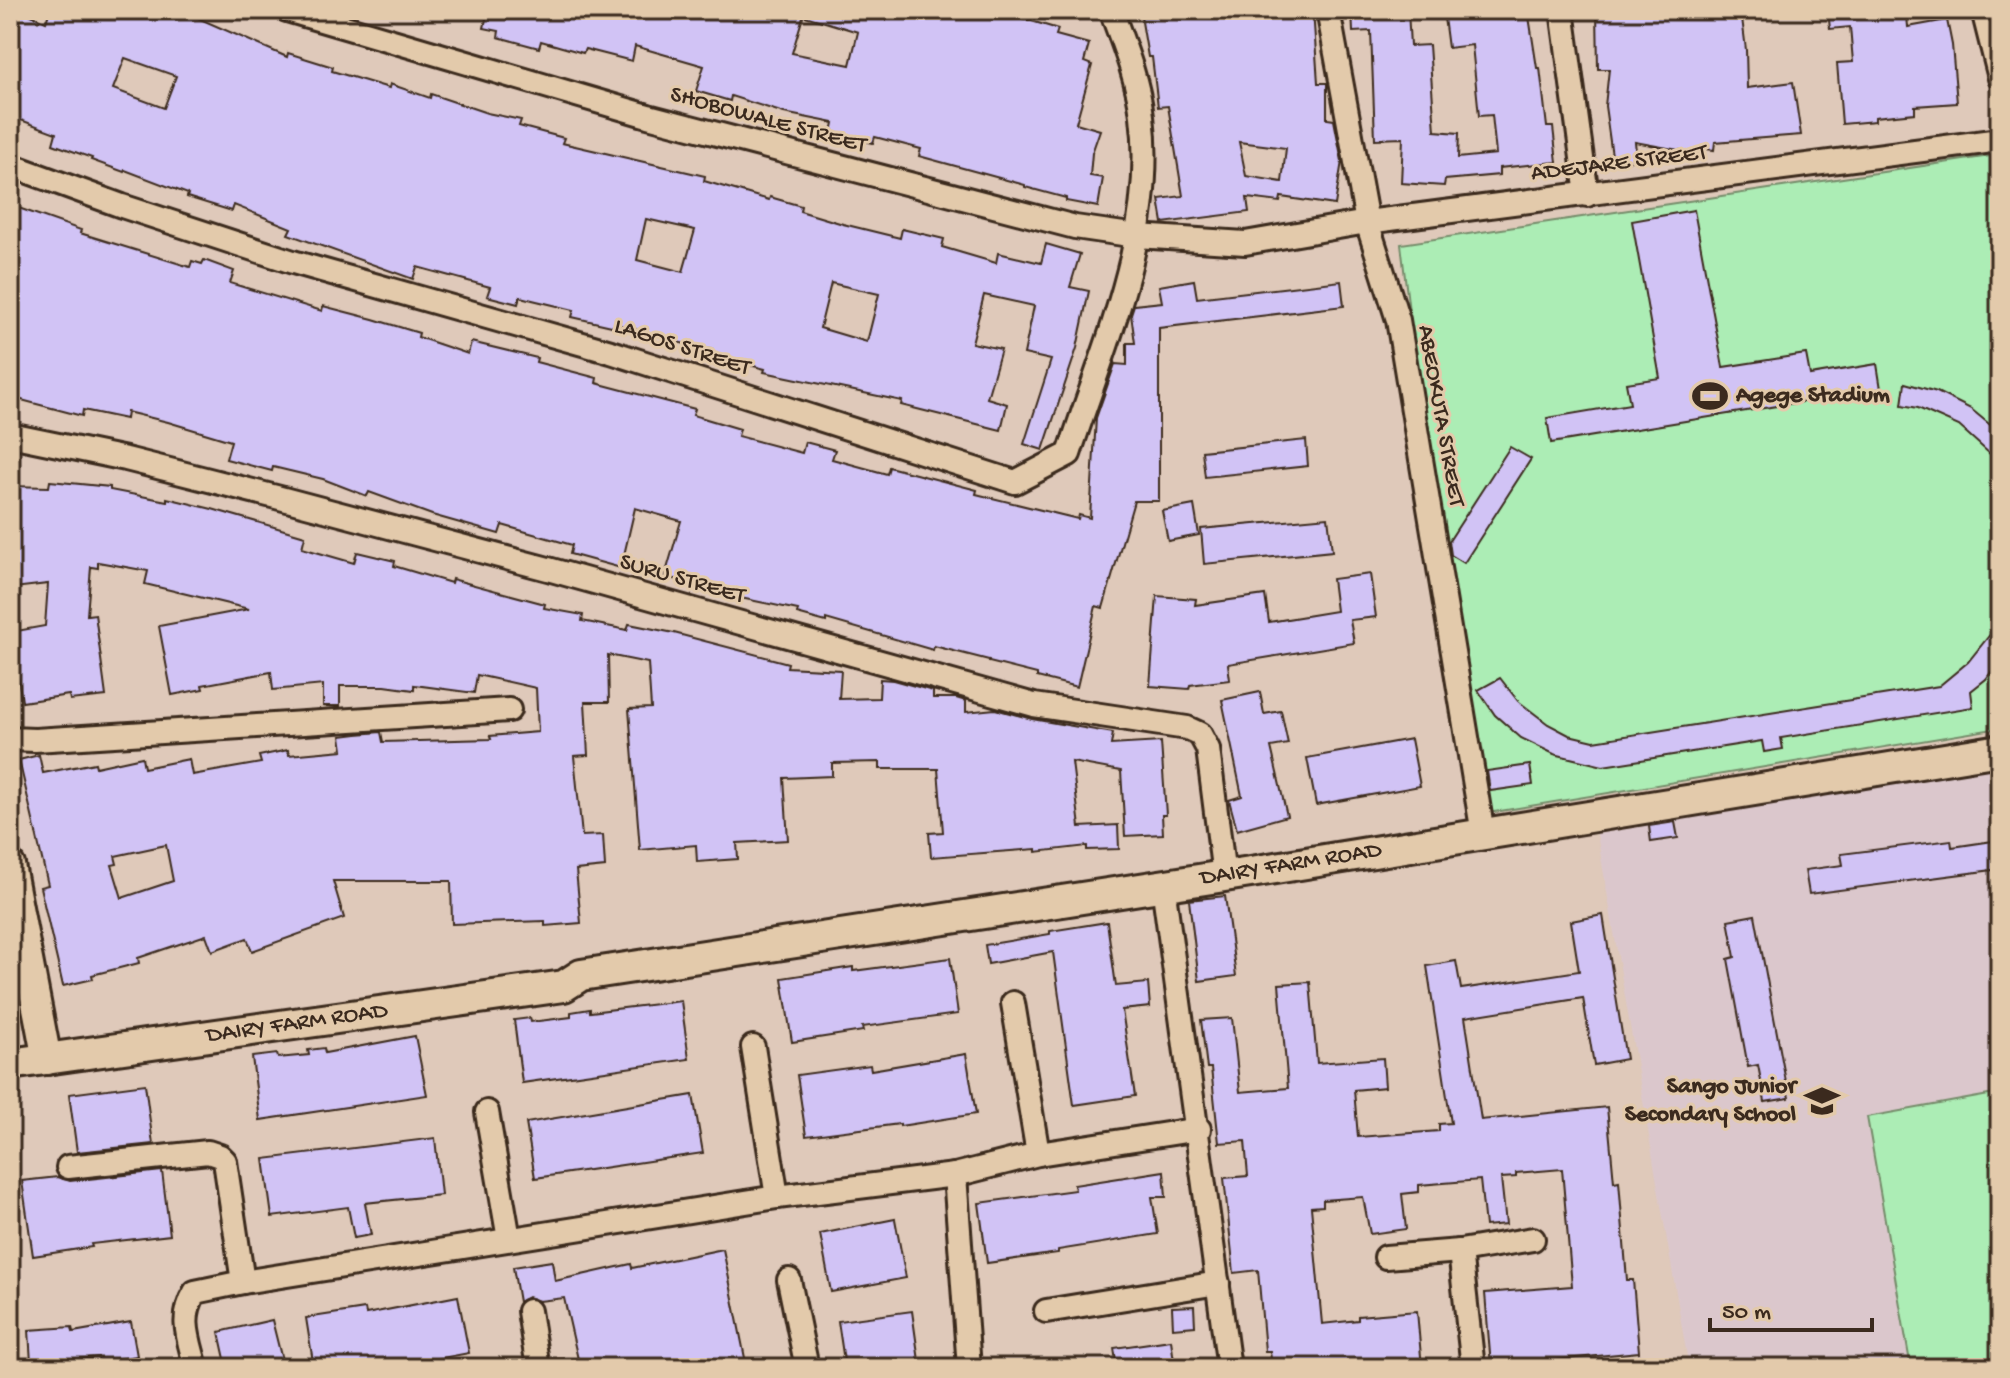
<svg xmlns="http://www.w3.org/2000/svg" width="2010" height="1378" viewBox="0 0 2010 1378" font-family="'Gochi Hand',sans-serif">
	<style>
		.built { fill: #dbc7cc }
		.green { fill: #acedb5; stroke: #748c6a; stroke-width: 2 }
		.building { fill: #d1c3f5; stroke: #3b2a1e; stroke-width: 2; fill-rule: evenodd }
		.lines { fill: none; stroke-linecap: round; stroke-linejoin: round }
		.minor-casing { stroke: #3b2a1e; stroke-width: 28 }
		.tertiary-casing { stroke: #3b2a1e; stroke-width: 34 }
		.secondary-casing { stroke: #3b2a1e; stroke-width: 36 }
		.minor { stroke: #e3caab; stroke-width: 22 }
		.tertiary { stroke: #e3caab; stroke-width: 28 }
		.secondary { stroke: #e3caab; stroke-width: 30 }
		.labels { text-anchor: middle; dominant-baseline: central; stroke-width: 6; stroke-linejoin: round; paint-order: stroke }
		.street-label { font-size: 24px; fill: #3b2a1e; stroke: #e3caab }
		.poi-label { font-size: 24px; font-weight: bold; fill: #3b2a1e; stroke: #e3caab; text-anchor: start }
	</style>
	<rect width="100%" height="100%" fill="#dfc9ba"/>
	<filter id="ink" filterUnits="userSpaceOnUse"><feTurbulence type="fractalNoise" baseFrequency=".0125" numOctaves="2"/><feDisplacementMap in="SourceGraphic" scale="16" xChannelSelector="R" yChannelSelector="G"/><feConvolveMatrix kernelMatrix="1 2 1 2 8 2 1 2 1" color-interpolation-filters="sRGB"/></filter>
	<g filter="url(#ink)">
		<polygon class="built" points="2000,764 2000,1368 1689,1368 1597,834"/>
		<g class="green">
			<polygon points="1997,155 2000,170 2000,728 1488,813 1437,547 1401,244"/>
			<polygon points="2000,1093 2000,1368 1911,1368 1867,1117"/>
		</g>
		<g class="building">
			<path d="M10 10H21L46 22 50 10H129L144 16 146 10H193L191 15 287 57 288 53 333 67 332 71 389 88 390 84 430 98 431 94 487 113 521 120 519 126 564 138 562 143 705 176 704 181 769 200 770 197 801 206 800 211 843 224 900 238 902 229 944 239 942 247 996 263 998 253 1041 263 1046 244 1080 254 1070 287 1089 291 1077 348 1043 450 1024 444 1051 360 1024 354 1034 306 984 295 972 343 1001 349 987 398 1007 404 1001 430 901 405 902 401 764 372 765 369 711 355 712 350 668 340V338L616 324V327L572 317 574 310 520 297 518 304 487 296 490 287 417 267 413 279 288 234 291 228 234 205 232 211 187 197 188 194 125 170 124 172 91 160 92 158 53 144 56 133 10 116ZM125 58 176 76 164 108 113 89ZM646 219 695 230 683 272 637 260ZM831 283 879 294 867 342 820 328Z"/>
			<polygon points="488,10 805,10 792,53 850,65 858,32 805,16 805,10 1009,10 1008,14 1058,29 1056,35 1089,44 1084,62 1092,65 1076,123 1100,130 1092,153 1090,176 1103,178 1098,207 1066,201 1066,198 1025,187 1025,185 919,156 921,149 875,137 873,143 832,132 834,123 784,113 731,96 730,101 696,91 704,66 635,46 632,61 585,49 583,53 541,41 539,48 498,37 499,31 484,28"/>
			<path d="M1140 10H1313L1318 83H1327V119L1334 120 1342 161 1335 205 1281 197 1280 202 1247 198 1249 212 1163 223 1159 199 1183 196 1168 106 1158 107 1152 57H1148ZM1239 142 1286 148 1282 182 1246 176Z"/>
			<polygon points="1352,10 1408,10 1410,46 1429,45 1435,131 1459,133 1458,158 1496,154 1492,115 1479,116 1472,45 1448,48 1443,10 1528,10 1537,68 1540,68 1547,127 1553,127 1557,162 1499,168 1499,175 1445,180 1444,186 1401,183 1403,138 1375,139 1371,31 1353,32"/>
			<polygon points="1597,10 1741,10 1746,50 1747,88 1793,82 1801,135 1715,142 1714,150 1700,148 1700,154 1635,142 1637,160 1613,163 1605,106 1609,69 1598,69"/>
			<polygon points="1828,10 1900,10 1901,17 1907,16 1908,27 1947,20 1952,45 1957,103 1915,106 1915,113 1875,117 1875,121 1842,124 1837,63 1853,62 1850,27 1830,29"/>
			<polygon points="10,205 81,230 80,233 190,267 192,261 202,264 204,260 234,271 230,283 322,311 323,306 373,319 419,333 418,337 468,354 471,342 537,358 536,362 597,378 596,383 695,409 693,415 740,429 738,436 802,453 805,442 835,450 832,459 887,474 889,467 977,490 976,494 1078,519 1079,515 1090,518 1096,418 1115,364 1127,365 1127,343 1135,343 1131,314 1134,305 1162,302 1159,286 1194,280 1197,298 1341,281 1344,306 1159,328 1159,501 1134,501 1103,608 1096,606 1077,687 1037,677 1037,674 989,662 989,660 934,646 933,650 826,619 826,622 797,614 798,610 731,596 665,576 681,521 635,508 621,568 570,554 572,545 502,525 499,534 432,515 369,492 367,496 323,479 273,467 272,471 226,459 231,441 168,422 127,412 126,419 83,410 82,416 10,397"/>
			<polygon points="1694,210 1723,367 1806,354 1810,375 1877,364 1881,389 1551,443 1547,418 1630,404 1626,383 1660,378 1632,221"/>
			<polygon points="1905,383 1937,392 1971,409 2000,433 2000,463 1959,426 1918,408 1902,405"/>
			<polygon points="1306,440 1308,466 1205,477 1202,451"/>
			<polygon points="1510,447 1531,459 1464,563 1451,555 1449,541"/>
			<path d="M50 481 110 487V490L167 501V498L212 509 305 536 302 548 354 563 357 552 395 561 394 566 451 583 452 579 545 604 544 608 583 615 582 621 627 630 629 624 674 633 788 663 787 667 841 670 839 699 879 698 880 679 893 680 933 691V698H956L966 701V712L995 709 1032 719 1113 733 1111 745 1161 742 1166 815H1162L1163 834 1125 836 1121 771 1072 762 1080 827 1118 825 1119 849 1087 850V846L1036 852V849L931 857 929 833 943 832 938 769H880V762L832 763V776L784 778 788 840 737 843 738 859 697 862 696 845 640 850 629 709 651 708 648 663 608 655 609 702H585L588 755 574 756 582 836 603 835 605 867 576 870 581 923 545 926V921L452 924 451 881H333L344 918 252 951 247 938 212 951 206 935 138 958 139 963 92 975 93 979 63 986 40 887 48 885 19 760 39 755 43 773 95 763 96 767 142 757 144 768 189 759 192 775 261 763 259 756 288 750 289 755 343 750 341 736 357 734 381 732 383 742 491 739 490 736 538 732 536 688 477 675 474 693 414 685V690L385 686H340V706H323V685L273 690 271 672 202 685 203 689 172 695 159 626 249 609 145 584 148 571 98 562V568L91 567 87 615 95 614 106 696 70 700 69 695 22 702 11 632 45 626 48 584 14 588 10 561V486L49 487ZM166 845 173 881 122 898 112 865 117 864 115 856Z"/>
			<polygon points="1194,505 1199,535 1168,541 1162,511"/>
			<polygon points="1328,517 1332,551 1204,564 1201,529"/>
			<polygon points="1370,574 1376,617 1350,620 1354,643 1228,664 1230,680 1190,685 1189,689 1150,686 1157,596 1196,599 1195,605 1265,595 1269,622 1336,611 1332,579"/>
			<polygon points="2000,622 2000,660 1986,679 1971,691 1973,707 1781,738 1783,749 1764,752 1762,741 1603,766 1554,754 1521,738 1495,715 1478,690 1500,678 1518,701 1548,724 1569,735 1594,741 1939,686 1968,662"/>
			<polygon points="1260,692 1264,714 1281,711 1288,744 1271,747 1287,816 1237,830 1229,800 1242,796 1222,700"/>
			<polygon points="1411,739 1420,786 1316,805 1307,758"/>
			<polygon points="1530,765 1533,785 1490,791 1487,771"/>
			<polygon points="1675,822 1678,838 1651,842 1649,826"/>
			<polygon points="1951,840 1952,847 2000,840 2000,869 1809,894 1805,870 1843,865 1841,854"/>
			<polygon points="1225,896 1236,976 1199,981 1189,900"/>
			<polygon points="1603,915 1626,1059 1594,1065 1583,998 1465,1017 1481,1120 1607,1107 1614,1182 1619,1181 1627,1280 1633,1280 1639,1352 1491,1366 1485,1293 1572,1286 1562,1169 1516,1173 1516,1177 1501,1178 1506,1224 1485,1226 1480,1180 1419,1185 1419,1192 1402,1194 1406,1229 1370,1234 1363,1197 1323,1200 1323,1206 1311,1207 1322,1324 1358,1320 1358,1316 1417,1311 1422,1368 1272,1368 1270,1351 1265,1351 1258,1270 1234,1273 1224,1178 1248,1176 1245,1141 1219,1143 1211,1068 1207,1068 1201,1020 1232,1018 1240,1092 1288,1088 1279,984 1310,982 1317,1063 1383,1058 1385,1087 1354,1090 1358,1137 1439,1131 1439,1124 1451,1123 1427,966 1456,961 1461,989 1579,971 1571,921"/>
			<polygon points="1755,915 1789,1098 1765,1102 1758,1065 1748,1067 1728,959 1735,957 1728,920"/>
			<polygon points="1107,922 1116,986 1148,983 1150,1007 1122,1010 1135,1096 1074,1105 1053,952 988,964 985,945 1050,934 1050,931"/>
			<polygon points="950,958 958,1014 862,1027 863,1031 792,1042 782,978 853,967 853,971"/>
			<polygon points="681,1001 689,1059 522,1083 514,1020 530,1018 531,1022 571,1017 571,1012 590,1009 590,1012"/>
			<polygon points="415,1036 427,1095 260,1120 252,1057 277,1054 278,1058 309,1055 308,1050 324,1048 325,1053"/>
			<polygon points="966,1054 976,1114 900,1126 900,1124 806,1136 797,1075 870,1065 871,1070"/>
			<polygon points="145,1084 153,1144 77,1152 69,1094"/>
			<polygon points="693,1095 703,1153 535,1178 526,1123"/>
			<polygon points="435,1138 441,1195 365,1203 371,1235 354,1238 348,1207 272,1217 264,1159"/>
			<polygon points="162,1171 170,1235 91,1244 92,1247 33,1256 22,1181 58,1177 70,1181"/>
			<polygon points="1164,1171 1166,1197 1152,1197 1158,1234 1058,1250 1058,1253 987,1263 979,1203 1075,1190 1074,1185"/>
			<polygon points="895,1219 906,1278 831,1292 820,1234"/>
			<polygon points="723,1249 747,1368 580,1368 564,1298 539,1301 528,1297 519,1302 513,1267 552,1261 555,1281 631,1264 632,1268"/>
			<polygon points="458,1296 469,1353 389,1368 314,1368 306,1318 365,1309 366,1314"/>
			<polygon points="1194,1306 1195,1326 1173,1328 1172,1307"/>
			<polygon points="912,1311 920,1368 856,1368 855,1360 844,1361 838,1321"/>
			<polygon points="272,1320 284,1368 227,1368 219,1332"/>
			<polygon points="131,1322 137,1356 99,1362 98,1357 31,1363 29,1330 72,1327 73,1332"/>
			<polygon points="1171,1340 1175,1368 1117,1368 1114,1348"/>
		</g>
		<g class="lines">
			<g class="minor-casing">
				<g id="minor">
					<polyline points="287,10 648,116 1075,227 1137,236 1245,243 1367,222 2000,140"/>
					<polyline points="1328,10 1367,222 1398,320 1483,834"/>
					<polyline points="1562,10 1587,195"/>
					<polyline points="1983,10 2000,78"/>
					<path d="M10 165 122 206 293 262 611 352 1015 482 1069 454C1104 346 1157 231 1142 116 1138 80 1123 43 1111 10"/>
					<polyline points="10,435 126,459 280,498 548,569 1034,705 1187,728 1200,734 1208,749 1224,876"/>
					<polyline points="10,739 35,740 509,710"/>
					<polyline points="1163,885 1229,1368"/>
					<polyline points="1013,1003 1038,1154"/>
					<polyline points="753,1047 777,1197"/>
					<polyline points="487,1112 509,1239"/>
					<polyline points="68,1167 208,1152 220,1156 225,1161 243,1282"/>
					<polyline points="955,1175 969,1368"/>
					<polyline points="1460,1251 1473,1368"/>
					<polyline points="1386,1257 1460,1251 1533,1239"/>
					<polyline points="789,1280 807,1368"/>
					<polyline points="529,1311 538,1368"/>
					<polyline points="1046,1311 1218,1283"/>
					<path d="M196 1368C189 1339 179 1319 195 1292L243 1282 777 1197 955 1175 1038 1154 1199 1129"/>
				</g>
			</g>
			<g class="tertiary-casing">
				<polyline id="tertiary" points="10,865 47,1060"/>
			</g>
			<g class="secondary-casing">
				<polyline id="secondary" points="10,1064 564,986 581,975 1257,871 2000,750"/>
			</g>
			<use href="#minor" class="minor"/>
			<use href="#tertiary" class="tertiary"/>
			<use href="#secondary" class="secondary"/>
		</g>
	</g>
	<defs>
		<g id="stadium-bare" transform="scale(2.76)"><path d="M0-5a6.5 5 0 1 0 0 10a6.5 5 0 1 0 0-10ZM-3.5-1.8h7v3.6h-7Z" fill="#3b2a1e" stroke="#e3caab" stroke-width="2.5" paint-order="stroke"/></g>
		<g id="school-bare" transform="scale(2.76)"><path d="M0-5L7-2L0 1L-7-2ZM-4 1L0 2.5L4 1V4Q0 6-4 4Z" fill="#3b2a1e" stroke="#e3caab" stroke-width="2.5" paint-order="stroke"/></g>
	</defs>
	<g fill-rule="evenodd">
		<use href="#stadium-bare" x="1710" y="396"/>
		<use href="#school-bare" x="1822" y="1101"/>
	</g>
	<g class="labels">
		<g class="street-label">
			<text transform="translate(768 121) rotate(15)">SHOBOWALE STREET</text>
			<text transform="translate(1619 164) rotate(-7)">ADEJARE STREET</text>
			<text transform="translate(682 348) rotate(18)">LAGOS STREET</text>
			<text transform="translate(1440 416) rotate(80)">ABEOKUTA STREET</text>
			<text transform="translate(682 580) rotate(16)">SURU STREET</text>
			<text transform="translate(1291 865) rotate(-9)">DAIRY FARM ROAD</text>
			<text transform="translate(297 1024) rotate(-8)">DAIRY FARM ROAD</text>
		</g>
		<g class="poi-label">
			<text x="1736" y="396">Agege Stadium</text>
			<text x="1796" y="1087" text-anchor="end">Sango Junior<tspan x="1796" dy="28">Secondary School</tspan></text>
		</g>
	</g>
	<rect width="2010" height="1378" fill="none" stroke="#e3caab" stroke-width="40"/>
	<rect x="20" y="20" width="1970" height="1338" fill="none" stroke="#3b2a1e" stroke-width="3" filter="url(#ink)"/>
	<path d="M1710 1318v12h162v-12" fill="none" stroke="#3b2a1e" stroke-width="4"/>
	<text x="1722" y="1318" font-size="24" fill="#3b2a1e" stroke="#e3caab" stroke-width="6" paint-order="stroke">50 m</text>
</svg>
